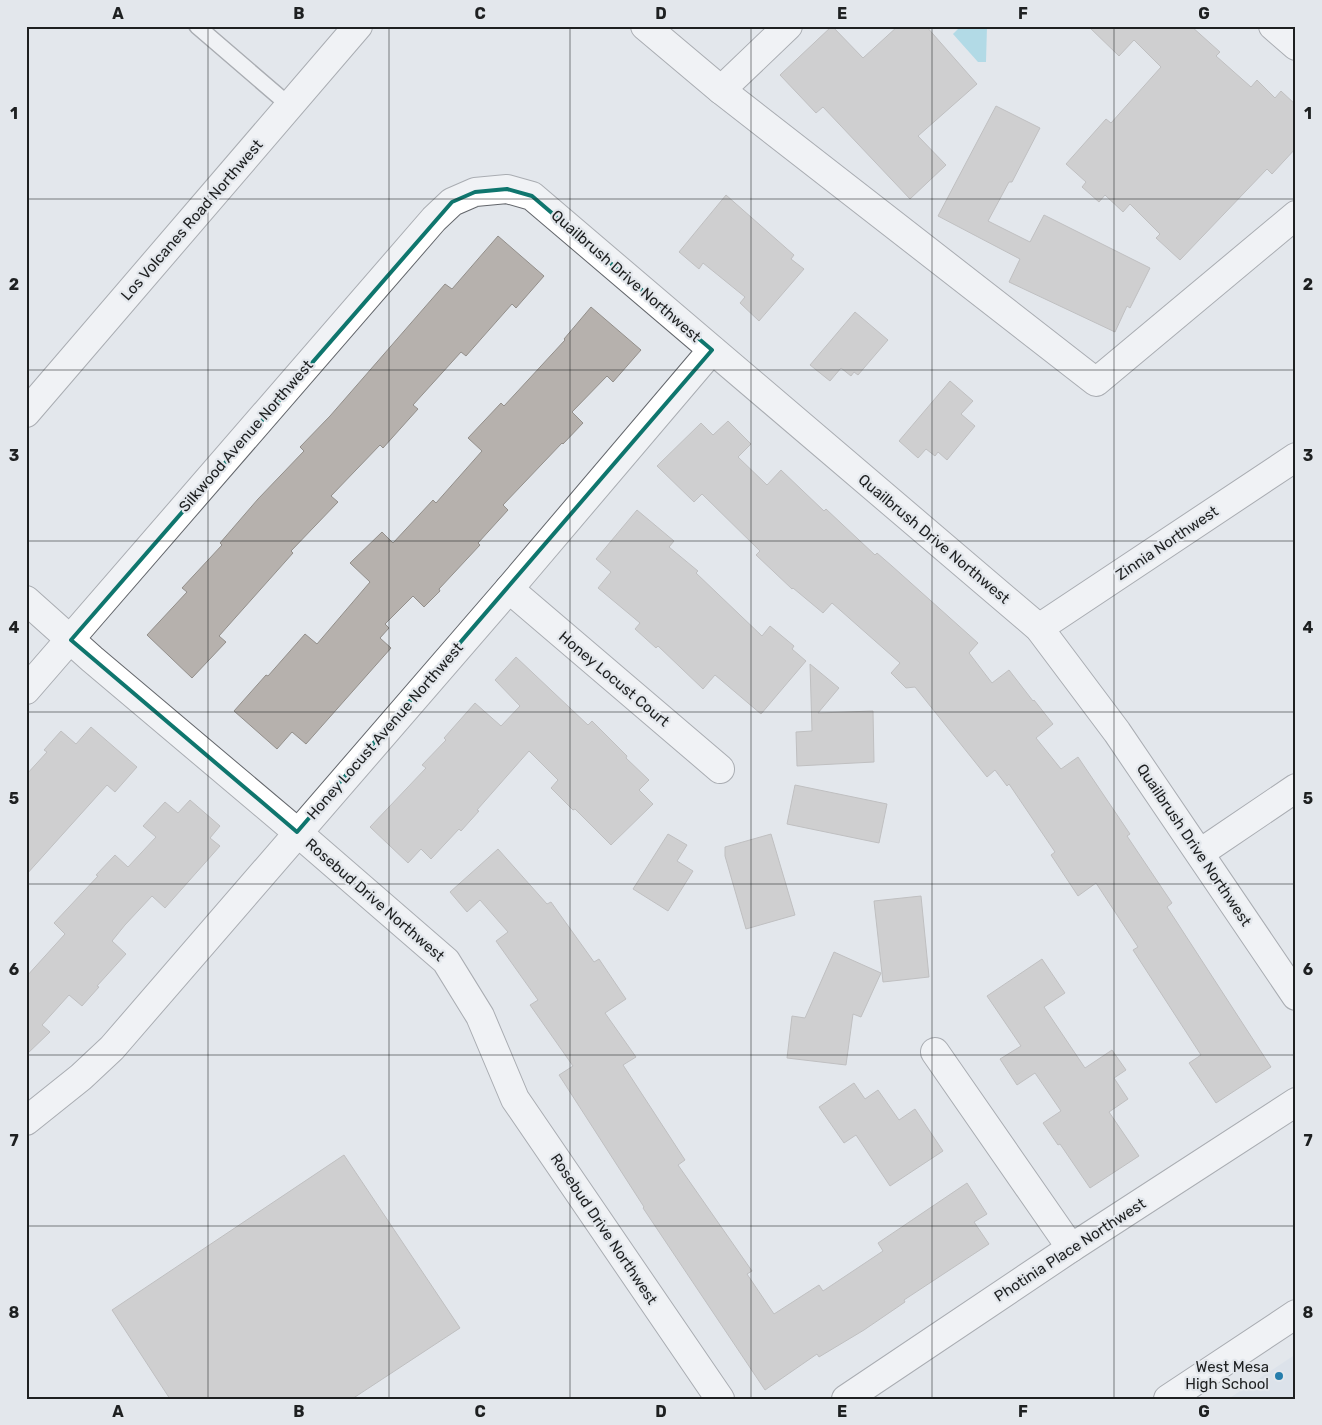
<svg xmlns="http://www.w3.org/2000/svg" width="1322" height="1425" viewBox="0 0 1322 1425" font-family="Rubik,sans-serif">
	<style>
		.built { fill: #d3dce7 }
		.water { fill: #75c9de }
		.building { fill: #b6b1ad; stroke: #938f8b }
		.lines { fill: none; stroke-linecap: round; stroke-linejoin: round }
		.lane-casing { stroke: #63666b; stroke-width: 18 }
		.street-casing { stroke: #63666b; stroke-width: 30 }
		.secondary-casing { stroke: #63666b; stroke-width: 30 }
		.lane { stroke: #fff; stroke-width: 15 }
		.street { stroke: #fff; stroke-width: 28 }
		.secondary { stroke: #fff; stroke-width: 28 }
		.marked { fill: none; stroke: #0f766e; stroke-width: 4; stroke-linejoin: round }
		.grid { fill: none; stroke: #1e2021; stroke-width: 1; stroke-opacity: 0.55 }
		.poi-dot { fill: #267dac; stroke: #e3e7ec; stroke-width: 2 }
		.labels { text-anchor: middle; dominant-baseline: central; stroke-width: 4.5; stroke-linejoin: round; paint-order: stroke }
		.street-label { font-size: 15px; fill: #1e2021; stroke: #e3e7ec }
		.poi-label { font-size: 15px; fill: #1e2021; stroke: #e3e7ec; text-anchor: end }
		.neatline { fill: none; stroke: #1e2021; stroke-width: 2 }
		.grid-label { font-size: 16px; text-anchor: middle; font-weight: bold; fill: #1e2021 }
	</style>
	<rect width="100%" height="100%" fill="#e3e7ec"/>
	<polygon class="built" points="1296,1354 1296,1399 1228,1399"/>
	<polygon class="water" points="961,26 987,26 986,62 978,62 953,34"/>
	<g class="building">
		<polygon points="832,26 863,58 898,26 926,26 977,84 918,136 946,165 910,199 823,107 816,113 780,75"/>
		<polygon points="1088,26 1191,26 1220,52 1216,56 1251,87 1257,80 1275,98 1281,91 1296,105 1296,148 1272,174 1267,169 1180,260 1156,238 1160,234 1130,204 1123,212 1105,195 1099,202 1082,187 1086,182 1066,164 1106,119 1111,123 1161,67 1134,40 1119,56"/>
		<polygon points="996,106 1040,128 1012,182 1009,182 988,221 1030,242 1044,215 1150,268 1130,308 1127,306 1115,332 1009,282 1020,259 938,216"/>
		<polygon points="726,195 794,255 791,259 804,269 759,321 740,303 745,297 703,263 699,269 679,252"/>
		<polygon points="498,236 544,276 516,308 512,304 466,356 461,352 413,405 418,409 383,448 380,445 331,496 338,502 291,551 293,553 219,636 226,642 192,678 147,635 187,592 182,588 222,545 220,543 258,499 304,451 300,447 330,416 445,284 452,289"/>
		<polygon points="591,307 641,350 613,382 607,376 572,412 583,423 563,444 562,443 503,505 508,510 478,543 480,545 439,589 440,591 424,607 413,596 385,624 389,628 380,638 391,648 306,744 292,732 277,749 234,711 266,675 268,676 305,634 317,644 370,582 350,563 382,532 393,543 433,500 436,503 482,451 468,438 501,403 504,406 565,340 564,339"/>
		<polygon points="855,312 888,340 858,375 854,372 851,376 841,368 830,381 810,365"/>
		<polygon points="950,381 973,401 961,414 975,426 947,460 938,452 935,456 926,449 918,458 899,441"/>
		<polygon points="728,421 751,444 738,457 767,485 781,470 824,511 826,509 875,555 877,553 892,566 978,643 969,653 992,683 1009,670 1033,701 1034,700 1053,724 1036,738 1061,769 1078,757 1130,834 1127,836 1172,903 1167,907 1271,1067 1216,1103 1189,1063 1201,1055 1133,950 1138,947 1096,883 1078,896 1051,855 1055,852 1009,784 1007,786 995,770 987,777 915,687 906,688 891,673 900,663 832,603 823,613 793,588 792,589 756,555 760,551 702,494 694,502 657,466 701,423 713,435"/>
		<polygon points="637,510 674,541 669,547 698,571 696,573 762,636 770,626 794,646 792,649 806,661 761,714 715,675 703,689 658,646 656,648 635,629 640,623 598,588 611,572 596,559"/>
		<polygon points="516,657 588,725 592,721 627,756 626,758 649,780 639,790 653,804 611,845 575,809 573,810 551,788 558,780 529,751 477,810 479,811 461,831 459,829 431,859 421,849 408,863 370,827 426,768 422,765 446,740 444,738 475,703 501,726 520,706 495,680"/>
		<polygon points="810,664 839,688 818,713 873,711 874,762 797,766 796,732 812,731"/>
		<polygon points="91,727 137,767 115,792 107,785 26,875 26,775 47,752 44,750 61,731 76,744"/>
		<polygon points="795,785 887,804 879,843 787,824"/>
		<polygon points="190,800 220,826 210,838 220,846 165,908 152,896 125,925 112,941 126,954 97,986 99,987 82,1006 69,995 42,1025 50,1032 26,1055 26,977 65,934 54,923 98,876 96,875 115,855 128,867 156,837 143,826 165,802 178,813"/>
		<polygon points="668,834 687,845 677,861 693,871 668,911 633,889"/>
		<polygon points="771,834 795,915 746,929 725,856 725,847"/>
		<polygon points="498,849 547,904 551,902 594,962 599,959 626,999 605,1013 636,1057 623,1065 685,1160 678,1165 752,1271 747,1274 774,1314 819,1285 823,1291 883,1251 878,1243 967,1183 987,1214 974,1222 989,1244 904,1300 905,1302 864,1330 819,1357 817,1354 765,1390 643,1208 644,1207 559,1075 573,1066 530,1005 538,1000 496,941 508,932 480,900 467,912 450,892"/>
		<polygon points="921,896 929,977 883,982 874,901"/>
		<polygon points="834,952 881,973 861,1017 853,1014 846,1065 787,1058 792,1016 805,1018"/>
		<polygon points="1042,959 1065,993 1044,1007 1085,1068 1112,1050 1126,1070 1114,1078 1128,1099 1109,1112 1139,1156 1090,1188 1060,1144 1058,1145 1043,1123 1061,1111 1035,1073 1017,1085 1000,1059 1021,1046 987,996"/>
		<polygon points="854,1083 865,1099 878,1090 899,1120 915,1109 943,1151 890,1186 856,1135 844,1143 819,1107"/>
		<polygon points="344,1155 460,1328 352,1399 170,1399 112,1310"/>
	</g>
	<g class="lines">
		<g class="lane-casing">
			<polyline id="lane" points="197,26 290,106"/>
		</g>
		<g class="street-casing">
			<g id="street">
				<polyline points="645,26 721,90 1096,382 1296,215"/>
				<polyline points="1273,26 1296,46"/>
				<polyline points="721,90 788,26"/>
				<polyline points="509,589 720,769"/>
				<polyline points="26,600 92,659 297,832 446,961 480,1016 515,1099 720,1399"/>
				<polyline points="1039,628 1296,457"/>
				<polyline points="26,690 434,219 452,202 475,192 507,189 532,196 1039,628 1117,732 1296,996"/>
				<polyline points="1200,853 1296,788"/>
				<polyline points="935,1052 1071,1248"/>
				<polyline points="26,1121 81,1077 112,1048 509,589 712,350"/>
				<polyline points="846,1399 1071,1248 1296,1102"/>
			</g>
		</g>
		<g class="secondary-casing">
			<g id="secondary">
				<polyline points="26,413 358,26"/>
				<polyline points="1168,1399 1296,1314"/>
			</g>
		</g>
		<use href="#lane" class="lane"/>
		<use href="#street" class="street"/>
		<use href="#secondary" class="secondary"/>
	</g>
	<path d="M0 0H1322V1425H0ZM507 189 532 196 712 350 297 832 71 640 452 202 475 192Z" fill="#e3e7ec" fill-opacity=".55" fill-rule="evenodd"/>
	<path class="marked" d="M507 189 532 196 712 350 297 832 71 640 452 202 475 192Z"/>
	<path class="grid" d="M208 26V1399M389 26V1399M570 26V1399M751 26V1399M932 26V1399M1114 26V1399M26 199H1296M26 370H1296M26 541H1296M26 712H1296M26 884H1296M26 1055H1296M26 1226H1296"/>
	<circle class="poi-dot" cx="1279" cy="1376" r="5"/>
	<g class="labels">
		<g class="street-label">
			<text transform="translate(192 220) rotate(-49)">Los Volcanes Road Northwest</text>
			<text transform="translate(626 276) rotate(41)">Quailbrush Drive Northwest</text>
			<text transform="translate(246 436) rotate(-49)">Silkwood Avenue Northwest</text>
			<text transform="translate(934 539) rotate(40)">Quailbrush Drive Northwest</text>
			<text transform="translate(1167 543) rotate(-34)">Zinnia Northwest</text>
			<text transform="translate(614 679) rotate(40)">Honey Locust Court</text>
			<text transform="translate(385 731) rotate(-49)">Honey Locust Avenue Northwest</text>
			<text transform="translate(1194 845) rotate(56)">Quailbrush Drive Northwest</text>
			<text transform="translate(375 900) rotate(41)">Rosebud Drive Northwest</text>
			<text transform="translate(604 1229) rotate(56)">Rosebud Drive Northwest</text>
			<text transform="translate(1070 1250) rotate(-33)">Photinia Place Northwest</text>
		</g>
		<g class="poi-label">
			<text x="1269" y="1367">West Mesa<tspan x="1269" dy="17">High School</tspan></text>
		</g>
	</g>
	<rect width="1322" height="1425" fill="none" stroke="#e3e7ec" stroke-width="55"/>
	<rect x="28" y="28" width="1266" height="1370" class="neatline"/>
	<g class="grid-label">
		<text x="118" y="19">A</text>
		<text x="299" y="19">B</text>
		<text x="480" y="19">C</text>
		<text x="661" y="19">D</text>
		<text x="842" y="19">E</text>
		<text x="1023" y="19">F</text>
		<text x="1204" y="19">G</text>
		<text x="14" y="119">1</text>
		<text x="1308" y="119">1</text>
		<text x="14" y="290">2</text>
		<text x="1308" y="290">2</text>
		<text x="14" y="461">3</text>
		<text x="1308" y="461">3</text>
		<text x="14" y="633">4</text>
		<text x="1308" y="633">4</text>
		<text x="14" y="804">5</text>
		<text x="1308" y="804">5</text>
		<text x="14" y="975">6</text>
		<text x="1308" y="975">6</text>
		<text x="14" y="1146">7</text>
		<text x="1308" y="1146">7</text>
		<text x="14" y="1318">8</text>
		<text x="1308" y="1318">8</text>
		<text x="118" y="1417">A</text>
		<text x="299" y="1417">B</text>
		<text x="480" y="1417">C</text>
		<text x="661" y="1417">D</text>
		<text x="842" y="1417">E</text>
		<text x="1023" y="1417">F</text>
		<text x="1204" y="1417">G</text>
	</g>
</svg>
